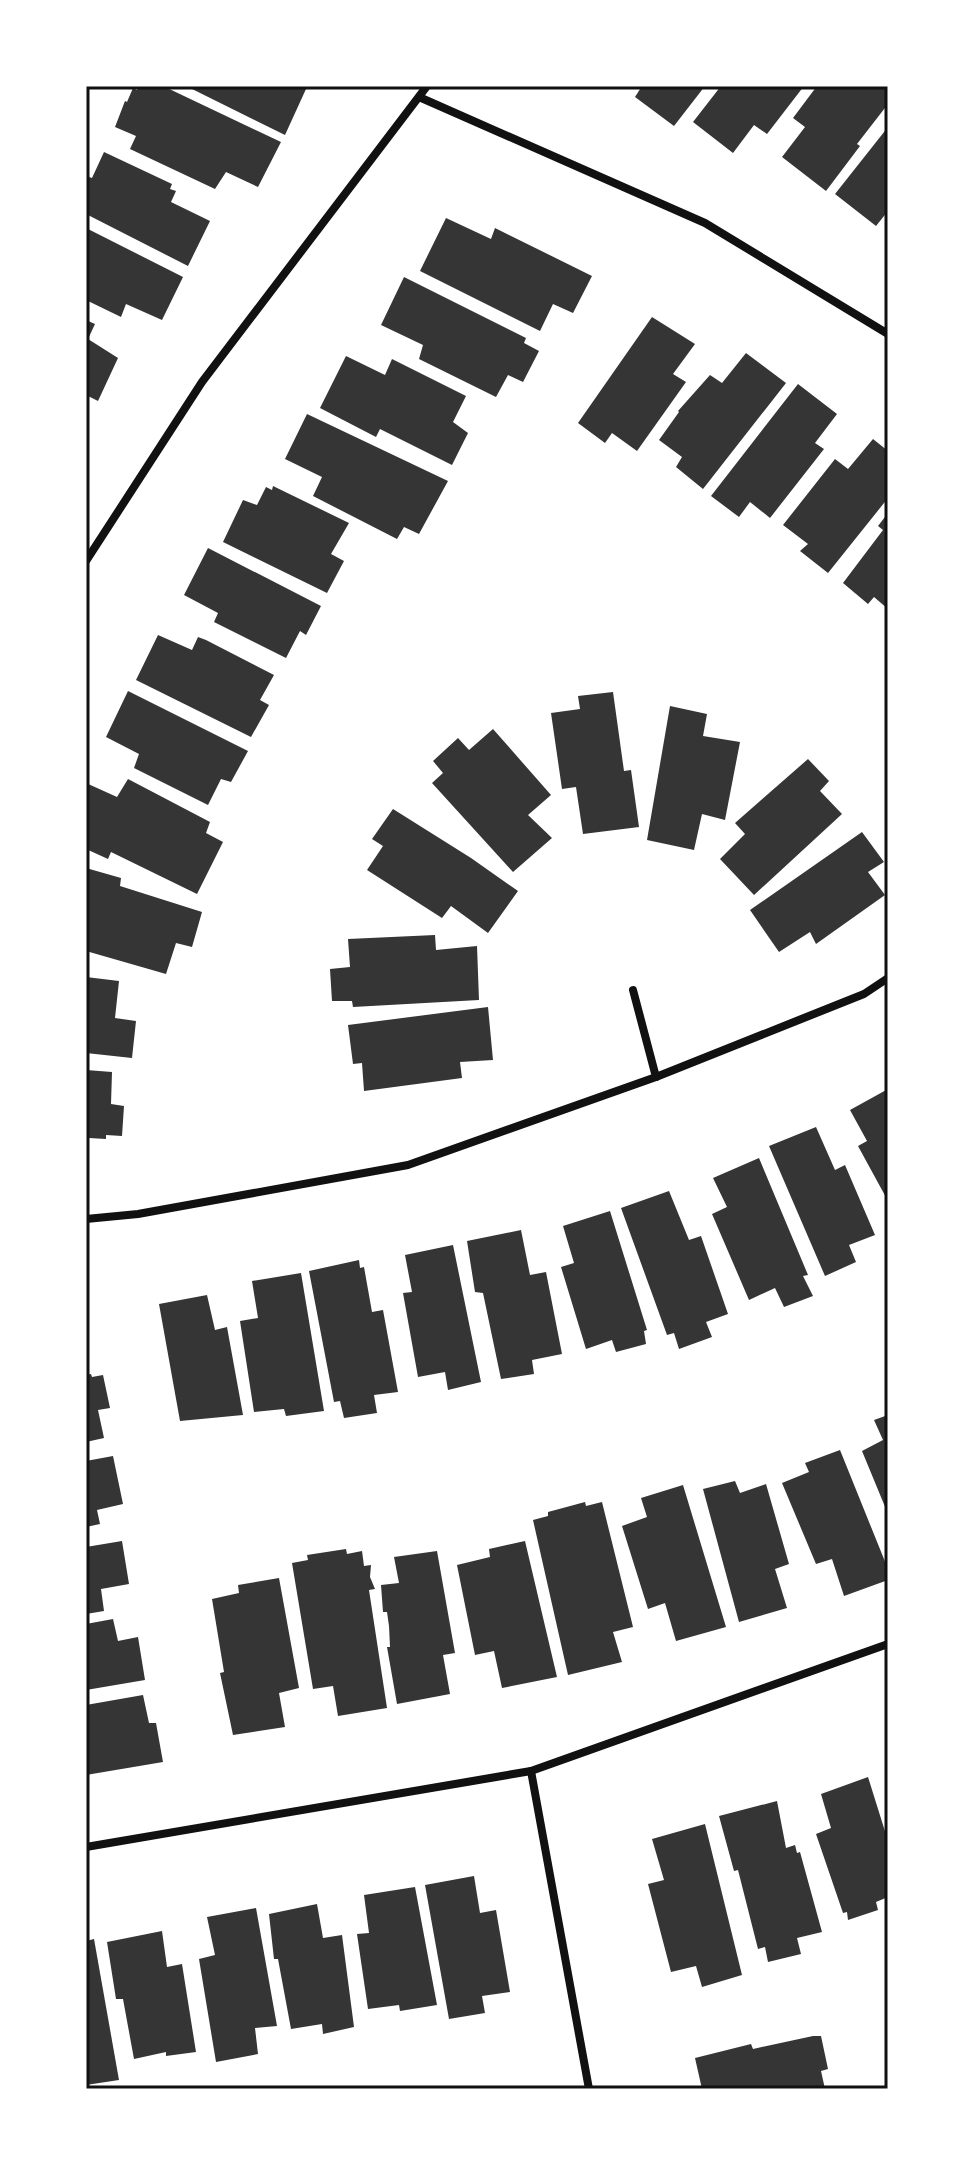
<svg xmlns="http://www.w3.org/2000/svg" width="974" height="2175" viewBox="0 0 974 2175" font-family="'Roboto Condensed',sans-serif">
	<style>
		.building { fill: #353535 }
		.lines { fill: none; stroke-linecap: round; stroke-linejoin: round }
		.minor { stroke: #111; stroke-width: 8 }
		.neatline { fill: none; stroke: #111; stroke-width: 3 }
	</style>
	<rect width="100%" height="100%" fill="#fff"/>
	<g class="building">
		<polygon points="139,86 163,86 281,142 258,187 226,172 215,189 130,149 136,136 115,127 125,101 127,102 133,88 137,90"/>
		<polygon points="186,86 295,86 306,89 285,135"/>
		<polygon points="642,86 705,86 674,126 635,97"/>
		<polygon points="721,86 804,86 767,134 754,125 733,153 693,122"/>
		<polygon points="817,86 888,86 888,104 857,144 860,146 826,191 782,157 805,127 793,118"/>
		<polygon points="888,127 888,211 876,226 835,194"/>
		<polygon points="104,152 172,184 170,189 176,191 171,202 210,221 188,266 86,214 86,176 92,178"/>
		<polygon points="446,218 491,239 495,228 592,276 573,313 553,304 540,331 420,271"/>
		<polygon points="86,228 183,277 162,320 126,304 121,317 86,300"/>
		<polygon points="404,277 526,338 524,343 539,351 523,382 508,375 496,397 419,359 423,345 381,325"/>
		<polygon points="652,317 695,344 673,374 686,382 637,451 612,433 605,443 578,423"/>
		<polygon points="86,320 95,324 88,339 118,358 98,401 86,395"/>
		<polygon points="746,353 786,383 703,489 676,467 682,457 659,440 679,412 678,411 710,375 722,383"/>
		<polygon points="346,356 385,375 392,359 466,396 453,422 468,433 452,465 380,429 376,437 320,408"/>
		<polygon points="798,384 837,414 815,443 824,449 770,518 750,502 739,517 711,496"/>
		<polygon points="307,414 448,481 419,534 404,527 397,539 313,496 322,477 285,459"/>
		<polygon points="873,439 888,451 888,498 828,573 800,551 808,544 783,525 835,459 848,469"/>
		<polygon points="273,486 349,523 331,554 344,561 327,593 223,542 243,500 257,505 266,487 272,490"/>
		<polygon points="888,513 888,609 874,597 868,604 843,583 883,530 878,526"/>
		<polygon points="208,548 321,606 306,635 300,631 286,658 214,622 218,613 184,595"/>
		<polygon points="158,635 192,650 198,637 206,640 274,675 260,700 269,705 251,737 136,680"/>
		<polygon points="128,691 248,751 231,782 221,779 208,805 134,768 139,754 106,737"/>
		<polygon points="613,692 624,771 631,770 639,827 583,834 576,787 562,789 551,713 580,709 578,696"/>
		<polygon points="670,706 707,714 703,736 740,742 725,820 702,814 694,850 647,840"/>
		<polygon points="493,729 551,795 528,815 552,838 513,872 432,783 443,773 433,761 458,738 469,750"/>
		<polygon points="808,759 829,781 820,791 842,814 754,895 720,859 745,834 735,823"/>
		<polygon points="128,779 210,822 206,833 223,842 197,894 111,852 108,859 86,849 86,783 117,797"/>
		<polygon points="393,809 471,858 518,891 488,933 451,906 442,918 367,870 383,846 372,839"/>
		<polygon points="862,832 884,862 868,872 885,895 816,944 810,932 779,952 750,910"/>
		<polygon points="86,868 121,878 120,886 202,912 192,947 176,943 166,974 86,951"/>
		<polygon points="435,935 436,950 477,946 479,1000 353,1007 352,1001 332,1001 330,969 350,967 348,939"/>
		<polygon points="86,977 119,981 115,1018 136,1021 132,1058 86,1053"/>
		<polygon points="488,1007 493,1060 460,1062 462,1078 364,1091 362,1063 353,1064 348,1025"/>
		<polygon points="86,1070 112,1072 111,1104 124,1106 122,1136 106,1135 106,1139 89,1138 89,1135 86,1134"/>
		<polygon points="888,1089 888,1201 858,1146 867,1141 850,1110"/>
		<polygon points="816,1127 835,1170 845,1165 875,1235 849,1245 856,1262 825,1276 769,1146"/>
		<polygon points="759,1158 808,1275 803,1276 813,1296 784,1307 775,1288 749,1300 712,1214 727,1207 713,1178"/>
		<polygon points="669,1191 689,1240 701,1236 728,1314 706,1322 712,1337 679,1349 674,1333 667,1335 621,1208"/>
		<polygon points="610,1211 647,1330 644,1331 646,1344 616,1352 612,1340 586,1349 561,1267 574,1263 563,1226"/>
		<polygon points="521,1230 530,1275 546,1272 562,1354 532,1360 534,1374 501,1379 483,1293 475,1292 467,1241"/>
		<polygon points="453,1245 481,1382 448,1390 445,1372 418,1377 403,1293 412,1292 405,1255"/>
		<polygon points="359,1260 360,1268 364,1267 372,1312 383,1310 398,1392 374,1395 377,1413 344,1418 340,1401 334,1402 309,1271"/>
		<polygon points="301,1273 324,1411 286,1416 284,1409 254,1412 240,1321 258,1318 252,1281"/>
		<polygon points="207,1295 215,1330 227,1327 243,1415 180,1421 159,1304"/>
		<polygon points="91,1374 92,1377 103,1375 110,1408 98,1410 104,1438 86,1442 86,1375"/>
		<polygon points="888,1415 888,1514 862,1451 883,1440 874,1420"/>
		<polygon points="840,1450 888,1569 888,1580 844,1596 832,1559 816,1564 782,1483 809,1472 805,1463"/>
		<polygon points="113,1456 123,1504 97,1510 100,1524 86,1527 86,1461"/>
		<polygon points="735,1481 740,1493 766,1484 789,1564 775,1569 787,1608 739,1622 703,1489"/>
		<polygon points="683,1485 726,1627 676,1641 665,1603 648,1609 622,1526 647,1517 641,1498"/>
		<polygon points="585,1502 586,1506 602,1502 633,1627 613,1632 622,1662 568,1675 533,1520 548,1516 548,1512"/>
		<polygon points="122,1541 129,1584 101,1589 104,1611 86,1614 86,1547"/>
		<polygon points="525,1541 557,1677 502,1688 494,1651 475,1655 457,1565 490,1557 489,1549"/>
		<polygon points="346,1549 347,1554 362,1551 364,1566 371,1565 370,1577 375,1589 369,1590 387,1708 338,1716 333,1686 313,1689 292,1563 308,1560 307,1555"/>
		<polygon points="437,1551 455,1653 443,1655 450,1694 397,1704 387,1647 390,1647 389,1626 387,1612 383,1612 381,1585 399,1583 394,1557"/>
		<polygon points="279,1578 299,1688 279,1693 285,1727 233,1735 220,1673 224,1672 212,1599 239,1593 238,1585"/>
		<polygon points="113,1619 118,1641 138,1637 145,1680 86,1690 86,1624"/>
		<polygon points="143,1695 149,1723 156,1723 163,1762 86,1775 86,1705"/>
		<polygon points="868,1777 888,1841 888,1897 876,1902 878,1910 848,1920 847,1912 843,1913 816,1834 831,1828 821,1794"/>
		<polygon points="777,1801 786,1848 795,1845 797,1853 800,1852 822,1932 797,1938 801,1954 768,1962 765,1947 758,1949 738,1870 734,1871 719,1816"/>
		<polygon points="705,1824 742,1975 702,1987 696,1966 671,1972 648,1884 664,1880 652,1839"/>
		<polygon points="474,1876 480,1913 496,1910 510,1992 482,1996 485,2013 449,2019 425,1885"/>
		<polygon points="415,1887 437,2005 400,2011 399,2005 368,2009 357,1934 369,1933 364,1895"/>
		<polygon points="317,1904 323,1938 342,1935 354,2027 323,2034 322,2024 291,2029 278,1959 274,1959 269,1914"/>
		<polygon points="256,1908 277,2026 255,2028 258,2054 216,2062 199,1959 215,1955 207,1917"/>
		<polygon points="162,1931 167,1967 182,1964 196,2052 166,2056 166,2052 134,2059 123,1999 116,1999 107,1942"/>
		<polygon points="94,1939 119,2080 86,2085 86,1941"/>
		<polygon points="813,2036 821,2036 828,2069 821,2071 825,2089 702,2089 695,2058 751,2044 753,2049"/>
	</g>
	<g class="lines">
		<g class="minor">
			<polyline points="419,97 705,223 888,334"/>
			<polyline points="86,561 202,382 427,86"/>
			<polyline points="633,990 656,1077"/>
			<polyline points="86,1219 138,1214 408,1165 656,1077 864,994 888,978"/>
			<polyline points="531,1771 589,2089"/>
			<polyline points="86,1847 531,1771 888,1644"/>
		</g>
	</g>
	<rect width="974" height="2175" fill="none" stroke="#ffffff" stroke-width="176"/>
	<rect x="88" y="88" width="798" height="1999" class="neatline"/>
</svg>
